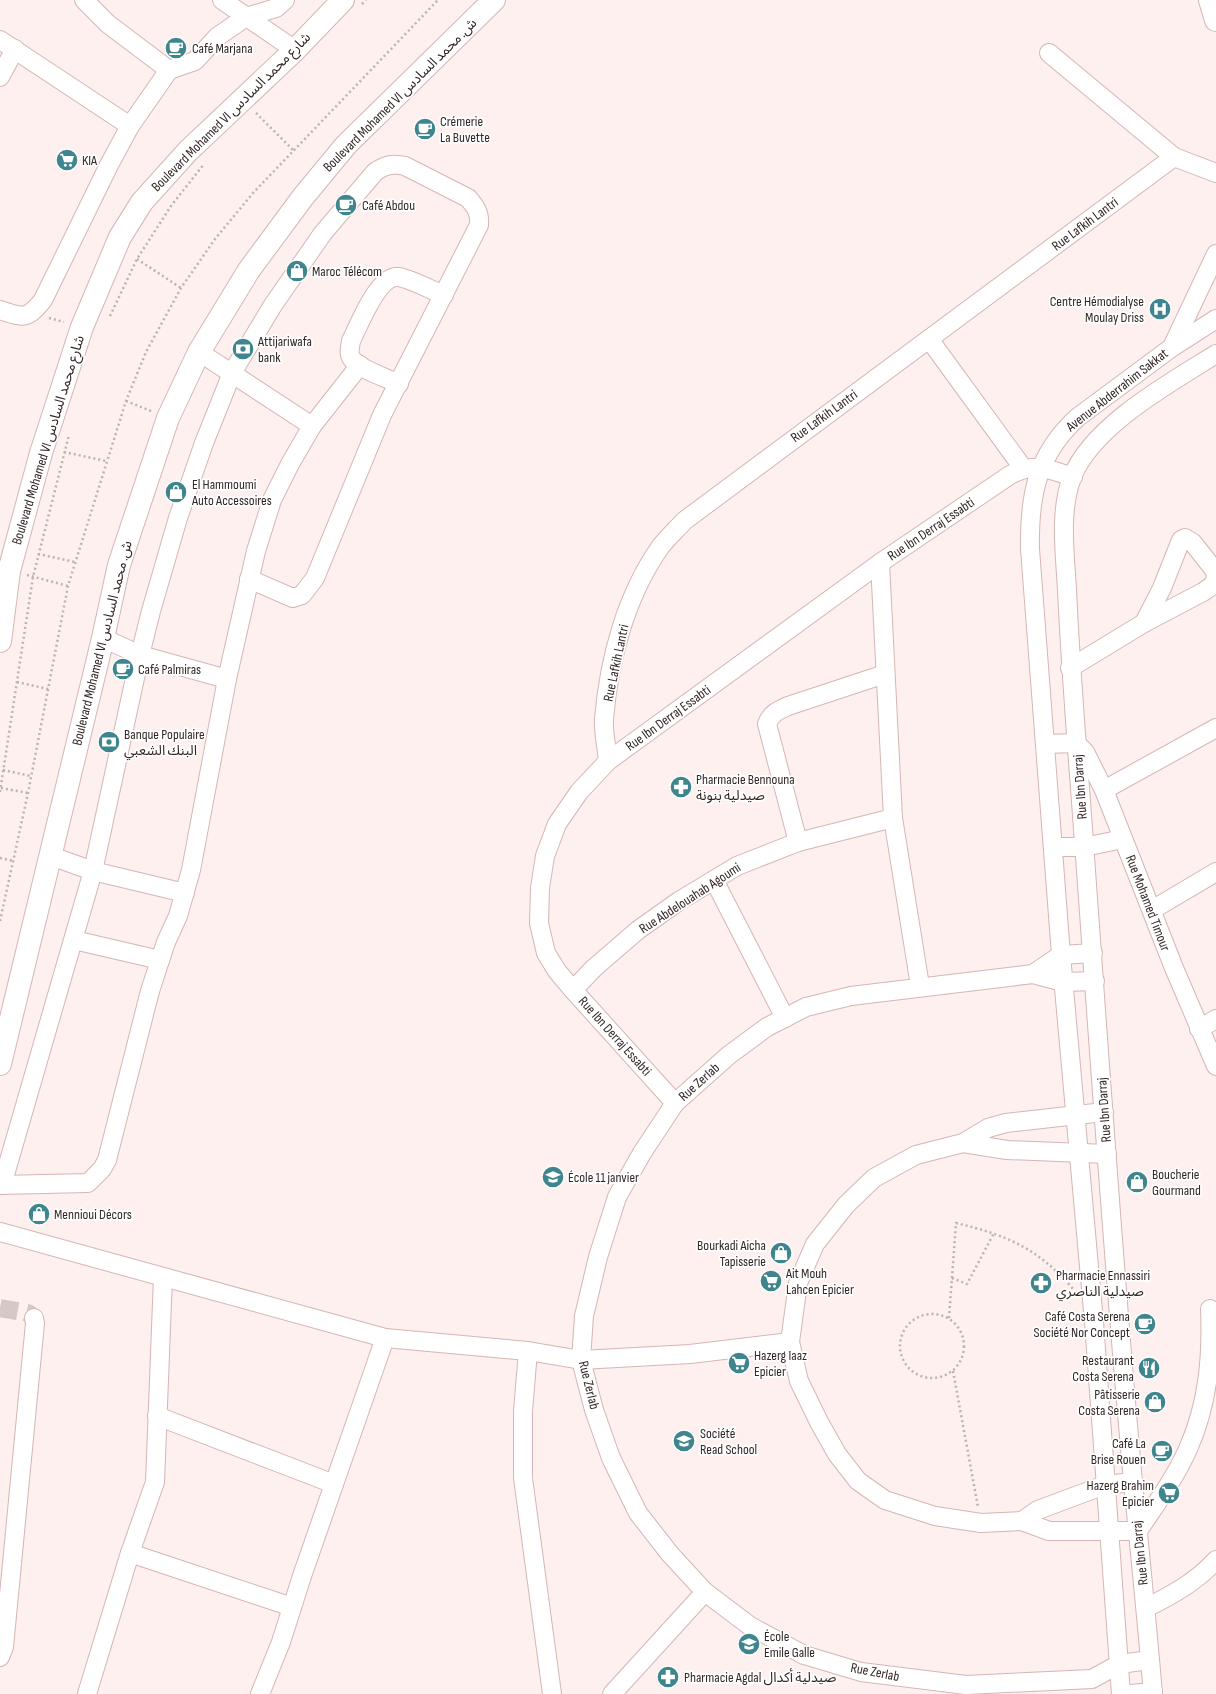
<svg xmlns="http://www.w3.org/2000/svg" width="1216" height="1694" viewBox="0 0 1216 1694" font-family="'Sofia Sans Condensed','Noto Sans Arabic',sans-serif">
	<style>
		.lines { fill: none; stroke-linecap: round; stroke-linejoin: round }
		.minor-tunnel { stroke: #d5c8c7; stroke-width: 18; stroke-dasharray: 18 9; stroke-linecap: butt }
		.minor-casing { stroke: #d5b6b3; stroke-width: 20 }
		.major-casing { stroke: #d5b6b3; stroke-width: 24 }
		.path { stroke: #beb2b1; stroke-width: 2.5; stroke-dasharray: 2 3; stroke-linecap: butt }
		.minor { stroke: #fff; stroke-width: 18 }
		.major { stroke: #fff; stroke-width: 22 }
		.labels { text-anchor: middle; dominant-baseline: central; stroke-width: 3.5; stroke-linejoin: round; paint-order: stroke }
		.poi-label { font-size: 14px; fill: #332726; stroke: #fff; text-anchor: start }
		.street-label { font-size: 14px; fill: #332726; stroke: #fff }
	</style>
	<rect width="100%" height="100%" fill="#fdf0ef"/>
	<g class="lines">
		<polyline class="minor-tunnel" points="0,1308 28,1313 34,1318"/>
		<g class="minor-casing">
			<g id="minor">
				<polyline points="84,0 108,24 169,70"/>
				<polyline points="222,0 295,50"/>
				<polyline points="0,40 130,126"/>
				<polyline points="1049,53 1174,157 1216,173"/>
				<polyline points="0,77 15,49"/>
				<path d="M0 310C23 318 27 320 43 300L109 165 130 126 169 70 195 61 217 37 246 17 276 8 285 0"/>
				<polyline points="929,339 1023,468"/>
				<polyline points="1172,347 1216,254"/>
				<polyline points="199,352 312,426"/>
				<path d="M399 384C387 378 359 369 352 359 348 354 350 347 351 341 359 325 378 275 398 277 409 278 433 291 444 295"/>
				<polyline points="880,563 893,818 920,986"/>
				<polyline points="1144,623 1162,588 1181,540 1185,538 1193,543 1215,571 1216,577"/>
				<polyline points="103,638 140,655 227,679"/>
				<polyline points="1070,668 1144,623 1203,592 1213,585 1216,579"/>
				<polyline points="1045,744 1076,743 1085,752 1104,790 1174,968 1216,1066"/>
				<path d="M608 761C607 748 603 732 604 719 609 659 626 595 661 546 668 537 677 529 684 521L1174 157"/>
				<polyline points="1104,790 1216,728"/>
				<path d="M798 842 767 724C771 713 779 710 788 706L885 674"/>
				<polyline points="1053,847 1084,847 1123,839"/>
				<polyline points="51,856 93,871 185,893"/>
				<polyline points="714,880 785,1018"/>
				<polyline points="1152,910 1216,872"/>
				<polyline points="74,940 160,960"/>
				<polyline points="1033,974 1061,955 1093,953"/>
				<polyline points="1095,981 1063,982 1033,974 851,996 806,1007 767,1027 729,1055 675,1103 642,1153 617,1197 598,1257 584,1316 581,1360 594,1410 611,1458 638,1513 670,1554 705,1592 750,1626 804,1655 861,1672 966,1685 1092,1679 1119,1664 1150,1660"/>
				<polyline points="573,990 594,968 638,930 679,901 737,866 798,842 893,818"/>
				<polyline points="1199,1029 1216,1019"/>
				<path d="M675 1103 573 990 557 971 546 953 539 923 540 888 545 856 557 824 579 792 608 761 880 563 1010 475C1035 462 1047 469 1073 477"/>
				<path d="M1104 1112 1006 1123 988 1128 963 1143 916 1155 874 1178 846 1205 815 1244 798 1283 790 1342 799 1381 819 1422 837 1454 858 1481 885 1500 935 1516 981 1523 1022 1521 1049 1531H1138C1156 1504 1175 1478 1188 1449 1208 1404 1212 1358 1210 1309"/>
				<polyline points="963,1143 1007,1150 1107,1154"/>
				<polyline points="0,1185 88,1183 102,1169 107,1160 150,991 166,942 178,916 191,870 227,679 256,551 272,500 290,464 312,426 360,365"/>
				<path d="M2 1185 93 871 140 655 151 611 178 518 204 443 232 373 273 305 323 233 375 172C385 165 393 163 405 166L468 198C476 207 480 213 479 225L382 415 315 578 302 595 293 598 249 579"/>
				<polyline points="0,1232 385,1338 528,1351 581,1360 690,1354 790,1342"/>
				<polyline points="528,1351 523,1411 523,1478 552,1694"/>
				<polyline points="157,1416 334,1484"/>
				<polyline points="1022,1521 1038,1510 1105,1485 1133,1482"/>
				<polyline points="130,1553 292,1607"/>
				<path d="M1146 1608C1172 1595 1196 1582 1216 1560"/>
				<polyline points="0,1657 4,1647 35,1323 34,1318"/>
				<polyline points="87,1694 130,1553 155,1482 163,1277"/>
				<polyline points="260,1694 281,1642 302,1576 385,1338"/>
				<polyline points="612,1694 705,1592"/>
				<path d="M1121 1694 1094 1322 1061 955 1030 549C1029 495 1037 454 1078 417L1171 348 1216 319"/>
				<polyline points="1130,1694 1153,1692"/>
				<path d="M1153 1694C1147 1623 1140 1553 1133 1482 1112 1251 1097 1019 1080 788 1075 722 1070 656 1067 590 1065 553 1059 512 1072 477 1093 425 1170 383 1216 354"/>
			</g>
		</g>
		<g class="major-casing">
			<g id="major">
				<polyline points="1210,0 1216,20"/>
				<polyline points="0,641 9,571 41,453 82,327 120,237 142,202 188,151 295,50 343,0"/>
				<polyline points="0,1064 103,638 119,565 168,418 199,352 249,270 303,197 346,145 494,0"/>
			</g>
		</g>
		<g class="path">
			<polyline points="362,4 366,0"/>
			<polyline points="256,113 294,151"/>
			<polyline points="137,259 181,288"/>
			<polyline points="110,316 137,259 171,206 204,164"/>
			<polyline points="49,318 64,322"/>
			<polyline points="126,401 151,411"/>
			<polyline points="64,452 106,461"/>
			<polyline points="38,554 75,562"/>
			<polyline points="27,575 68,586"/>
			<polyline points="17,682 48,689"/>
			<polyline points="3,770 31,776"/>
			<polyline points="1,788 28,793"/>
			<polyline points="0,792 33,577 69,435"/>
			<polyline points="0,858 14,861"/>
			<polyline points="0,921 28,793 68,586 126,401 146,352 181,288 215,239 253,193 438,0"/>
			<polyline points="952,1278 967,1284 994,1233"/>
			<circle cx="932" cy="1346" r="32"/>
			<path d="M949 1318 956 1223C1007 1235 1039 1249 1073 1289"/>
			<polyline points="953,1371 978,1507"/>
		</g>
		<use href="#minor" class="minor"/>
		<use href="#major" class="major"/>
	</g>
	<defs>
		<g id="cafe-disc" transform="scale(1.15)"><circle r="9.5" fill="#3e858d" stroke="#fff"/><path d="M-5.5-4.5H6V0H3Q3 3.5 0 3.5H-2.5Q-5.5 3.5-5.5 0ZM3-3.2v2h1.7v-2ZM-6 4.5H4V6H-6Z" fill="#fff"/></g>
		<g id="supermarket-disc" transform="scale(1.15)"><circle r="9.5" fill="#3e858d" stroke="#fff"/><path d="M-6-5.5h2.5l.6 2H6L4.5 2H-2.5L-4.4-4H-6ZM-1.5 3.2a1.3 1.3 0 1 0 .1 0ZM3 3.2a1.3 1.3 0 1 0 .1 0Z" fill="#fff"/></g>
		<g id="shop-disc" transform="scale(1.15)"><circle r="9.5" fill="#3e858d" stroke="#fff"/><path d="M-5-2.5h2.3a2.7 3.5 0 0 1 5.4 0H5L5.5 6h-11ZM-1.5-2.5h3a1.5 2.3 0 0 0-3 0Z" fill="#fff"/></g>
		<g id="hospital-disc" transform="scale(1.15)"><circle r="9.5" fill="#3e858d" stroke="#fff"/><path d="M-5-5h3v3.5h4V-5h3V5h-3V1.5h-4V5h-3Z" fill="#fff"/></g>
		<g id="bank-disc" transform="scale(1.15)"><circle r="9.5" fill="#3e858d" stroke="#fff"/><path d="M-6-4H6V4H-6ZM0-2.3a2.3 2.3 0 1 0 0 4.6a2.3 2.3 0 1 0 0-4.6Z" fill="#fff"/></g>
		<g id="pharmacy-disc" transform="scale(1.15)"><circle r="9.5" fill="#3e858d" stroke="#fff"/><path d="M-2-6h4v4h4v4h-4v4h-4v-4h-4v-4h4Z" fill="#fff"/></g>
		<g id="school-disc" transform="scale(1.15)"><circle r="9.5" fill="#3e858d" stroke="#fff"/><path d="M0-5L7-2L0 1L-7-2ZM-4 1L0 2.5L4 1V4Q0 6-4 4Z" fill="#fff"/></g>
		<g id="restaurant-disc" transform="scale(1.15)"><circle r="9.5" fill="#3e858d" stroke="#fff"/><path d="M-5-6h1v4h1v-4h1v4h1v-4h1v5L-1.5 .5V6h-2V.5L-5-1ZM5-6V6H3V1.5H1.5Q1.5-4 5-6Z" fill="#fff"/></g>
	</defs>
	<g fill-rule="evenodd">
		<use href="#cafe-disc" x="176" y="48"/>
		<use href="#cafe-disc" x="425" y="129"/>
		<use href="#supermarket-disc" x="67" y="160"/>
		<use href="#cafe-disc" x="346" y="205"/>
		<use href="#shop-disc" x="297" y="271"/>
		<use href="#hospital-disc" x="1160" y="309"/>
		<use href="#bank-disc" x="243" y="349"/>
		<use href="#shop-disc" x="176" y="492"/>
		<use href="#cafe-disc" x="123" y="669"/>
		<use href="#bank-disc" x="109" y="742"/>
		<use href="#pharmacy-disc" x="681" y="787"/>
		<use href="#school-disc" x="553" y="1177"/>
		<use href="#shop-disc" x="1137" y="1182"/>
		<use href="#shop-disc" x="39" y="1214"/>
		<use href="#shop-disc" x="781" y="1253"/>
		<use href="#supermarket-disc" x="771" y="1281"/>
		<use href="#pharmacy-disc" x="1041" y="1283"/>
		<use href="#cafe-disc" x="1145" y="1324"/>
		<use href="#supermarket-disc" x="739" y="1363"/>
		<use href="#restaurant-disc" x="1149" y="1368"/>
		<use href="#shop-disc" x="1155" y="1402"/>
		<use href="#school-disc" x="684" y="1441"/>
		<use href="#cafe-disc" x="1162" y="1451"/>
		<use href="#supermarket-disc" x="1169" y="1493"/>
		<use href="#school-disc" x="749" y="1644"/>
		<use href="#pharmacy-disc" x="668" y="1677"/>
	</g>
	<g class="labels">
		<g class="poi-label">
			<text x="192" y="48">Café Marjana</text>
			<text x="440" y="121">Crémerie<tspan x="440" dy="16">La Buvette</tspan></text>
			<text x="82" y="160">KIA</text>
			<text x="362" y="205">Café Abdou</text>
			<text x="312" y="271">Maroc Télécom</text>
			<text x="1144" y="301" text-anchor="end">Centre Hémodialyse<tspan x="1144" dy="16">Moulay Driss</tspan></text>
			<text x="258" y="341">Attijariwafa<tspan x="258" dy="16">bank</tspan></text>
			<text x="192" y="484">El Hammoumi<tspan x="192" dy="16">Auto Accessoires</tspan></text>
			<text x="138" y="669">Café Palmiras</text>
			<text x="124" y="734">Banque Populaire<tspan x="124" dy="16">البنك الشعبي</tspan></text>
			<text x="696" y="779">Pharmacie Bennouna<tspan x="696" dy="16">صيدلية بنونة</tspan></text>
			<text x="1152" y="1174">Boucherie<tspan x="1152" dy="16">Gourmand</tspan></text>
			<text x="568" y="1177">École 11 janvier</text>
			<text x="54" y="1214">Mennioui Décors</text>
			<text x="766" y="1245" text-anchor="end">Bourkadi Aicha<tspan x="766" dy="16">Tapisserie</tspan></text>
			<text x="786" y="1273">Ait Mouh<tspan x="786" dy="16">Lahcen Epicier</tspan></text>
			<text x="1056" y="1275">Pharmacie Ennassiri<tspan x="1056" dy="16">صيدلية الناصري</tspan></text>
			<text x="1130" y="1316" text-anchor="end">Café Costa Serena<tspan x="1130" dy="16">Société Nor Concept</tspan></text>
			<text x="754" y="1355">Hazerg Iaaz<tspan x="754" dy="16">Epicier</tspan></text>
			<text x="1134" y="1360" text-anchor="end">Restaurant<tspan x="1134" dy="16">Costa Serena</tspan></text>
			<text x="1140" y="1394" text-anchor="end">Pâtisserie<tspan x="1140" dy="16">Costa Serena</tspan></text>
			<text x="700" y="1433">Société<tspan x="700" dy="16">Read School</tspan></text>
			<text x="1146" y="1443" text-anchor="end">Café La<tspan x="1146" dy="16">Brise Rouen</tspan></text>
			<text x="1154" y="1485" text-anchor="end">Hazerg Brahim<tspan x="1154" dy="16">Epicier</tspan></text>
			<text x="764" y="1636">École<tspan x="764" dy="16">Emile Galle</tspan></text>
			<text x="684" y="1677">Pharmacie Agdal صيدلية أكدال</text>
		</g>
		<g class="street-label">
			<text transform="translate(400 95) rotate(-45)">Boulevard Mohamed VI ش. محمد السادس</text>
			<text transform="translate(231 112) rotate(-45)">Boulevard Mohamed VI شارع محمد السادس</text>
			<text transform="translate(1085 224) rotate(-37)">Rue Lafkih Lantri</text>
			<text transform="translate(1117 390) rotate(-38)">Avenue Abderrahim Sakkat</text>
			<text transform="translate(824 416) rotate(-36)">Rue Lafkih Lantri</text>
			<text transform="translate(48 440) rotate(-73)">Boulevard Mohamed VI شارع محمد السادس</text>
			<text transform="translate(931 529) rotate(-34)">Rue Ibn Derraj Essabti</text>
			<text transform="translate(102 643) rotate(-76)">Boulevard Mohamed VI ش. محمد السادس</text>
			<text transform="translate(616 663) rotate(-78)">Rue Lafkih Lantri</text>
			<text transform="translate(668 718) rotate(-36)">Rue Ibn Derraj Essabti</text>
			<text transform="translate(1080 787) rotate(-94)">Rue Ibn Darraj</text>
			<text transform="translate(690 898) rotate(-33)">Rue Abdelouahab Agoumi</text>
			<text transform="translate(1148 903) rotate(69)">Rue Mohamed Timour</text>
			<text transform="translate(615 1036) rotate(48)">Rue Ibn Derraj Essabti</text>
			<text transform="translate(699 1082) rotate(-42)">Rue ZerIab</text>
			<text transform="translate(1104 1110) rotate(-94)">Rue Ibn Darraj</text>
			<text transform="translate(589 1385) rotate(76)">Rue ZerIab</text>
			<text transform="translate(1140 1553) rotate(-96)">Rue Ibn Darraj</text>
			<text transform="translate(875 1672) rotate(11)">Rue ZerIab</text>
		</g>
	</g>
</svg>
